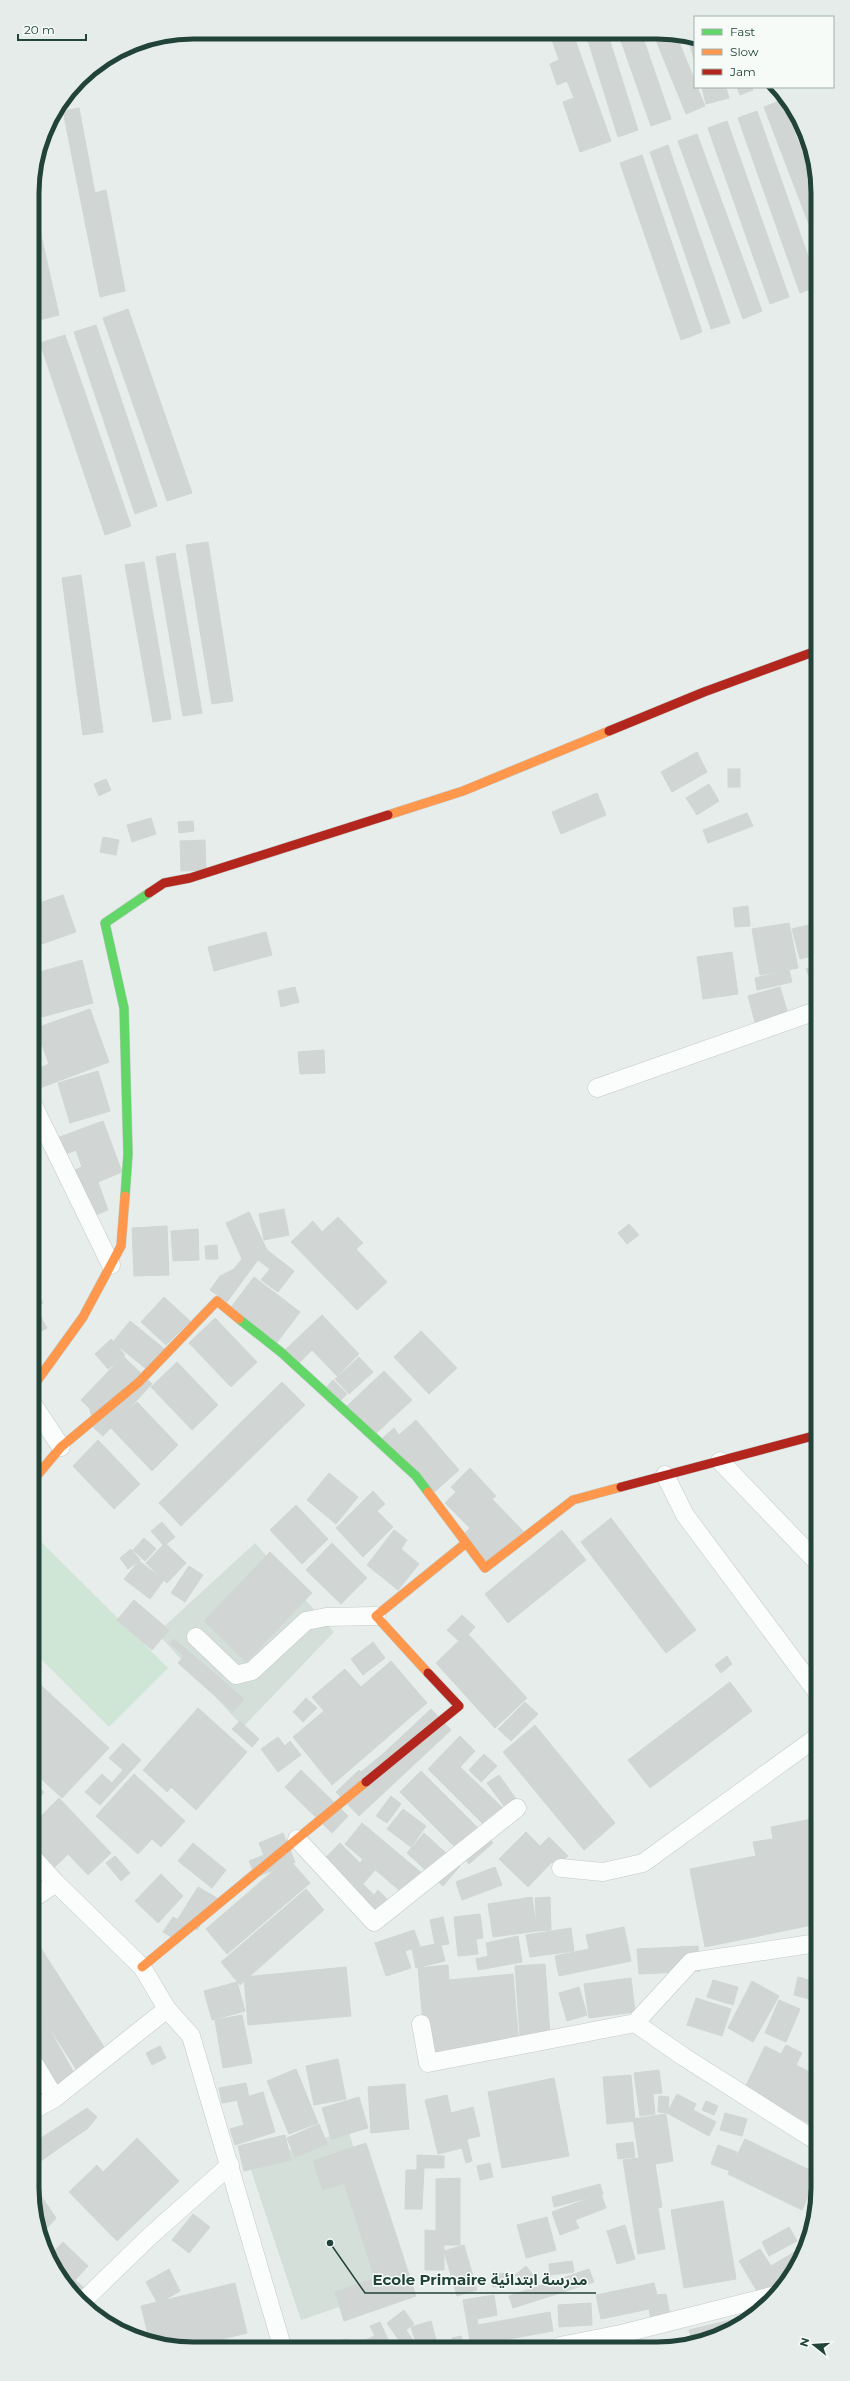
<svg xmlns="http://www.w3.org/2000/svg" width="850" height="2381" viewBox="0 0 850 2381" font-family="Montserrat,'Noto Sans Arabic',sans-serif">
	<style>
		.built { fill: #d4dfda }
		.green { fill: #cfe6d6 }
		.building { fill: #d1d6d4; stroke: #cfd6d3 }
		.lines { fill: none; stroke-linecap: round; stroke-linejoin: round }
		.street-casing { stroke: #c4cac7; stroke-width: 19 }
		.fast-casing { stroke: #c2cbc7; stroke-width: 10 }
		.slow-casing { stroke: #c2cbc7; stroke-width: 10 }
		.jam-casing { stroke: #c2cbc7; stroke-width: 10 }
		.street { stroke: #fbfcfc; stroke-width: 18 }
		.fast { stroke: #63d668; stroke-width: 9 }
		.slow { stroke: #ff974d; stroke-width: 9 }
		.jam { stroke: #b3261e; stroke-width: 9 }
		.rim { fill: none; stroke: #22433a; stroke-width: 5 }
		.leader { fill: none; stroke: #22433a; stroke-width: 1.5 }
		.callout-dot { fill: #22433a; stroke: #f6fbf8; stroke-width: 1.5 }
		.callout-label { font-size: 15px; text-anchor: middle; font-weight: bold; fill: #22433a; stroke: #f6fbf8; stroke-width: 3; stroke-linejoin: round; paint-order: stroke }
	</style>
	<rect width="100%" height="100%" fill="#e7edea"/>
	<g class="built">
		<polygon points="255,1543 334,1632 243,1727 157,1633"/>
		<polygon points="348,2130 400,2286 301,2320 249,2164"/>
	</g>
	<polygon class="green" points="34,1535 168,1668 109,1727 34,1652"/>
	<g class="building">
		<polygon points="550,34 573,34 611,141 580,152 563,102 574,98 567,81 557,85 550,64 559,60"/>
		<polygon points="586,34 608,35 638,130 618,137"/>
		<polygon points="619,35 642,35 671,119 651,126"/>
		<polygon points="654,35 676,35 695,81 695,87 697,87 705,106 686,114"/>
		<polygon points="687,35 695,38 695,63"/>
		<polygon points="702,87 726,87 729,98 706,104"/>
		<polygon points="737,87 752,87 753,90 740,95"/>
		<polygon points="782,100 815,186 815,240 764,107"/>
		<polygon points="79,108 95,193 106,190 125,291 100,297 63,111"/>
		<polygon points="757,111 815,276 815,287 800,293 738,118"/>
		<polygon points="727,121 789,297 770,304 708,128"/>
		<polygon points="697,134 762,311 743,319 678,141"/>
		<polygon points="668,145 730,323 711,329 650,152"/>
		<polygon points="642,155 702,332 681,340 620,163"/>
		<polygon points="32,195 59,315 39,320 33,291"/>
		<polygon points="33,301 39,320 33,322"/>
		<polygon points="128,309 192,493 167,501 103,318"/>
		<polygon points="96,325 157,506 135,514 74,332"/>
		<polygon points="65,335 131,526 105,535 40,343"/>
		<polygon points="208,542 233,701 212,704 186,545"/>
		<polygon points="175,553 202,713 183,716 156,557"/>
		<polygon points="144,562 171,719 153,722 125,565"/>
		<polygon points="81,575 103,732 83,735 62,578"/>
		<polygon points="697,752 707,772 672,792 661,772"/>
		<rect x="728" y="769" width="12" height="18"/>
		<polygon points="106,779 111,790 99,796 94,784"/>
		<polygon points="709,784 719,801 697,815 686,798"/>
		<polygon points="597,793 606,815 561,834 552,812"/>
		<polygon points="747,813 753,826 708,843 703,830"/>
		<polygon points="151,818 156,834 132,842 127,825"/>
		<polygon points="193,821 194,831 179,833 178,822"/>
		<polygon points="103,837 119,840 116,855 100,852"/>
		<polygon points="205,840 206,870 181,871 180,841"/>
		<polygon points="63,895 76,932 33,947 33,905"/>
		<polygon points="748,906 750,926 735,927 733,908"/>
		<polygon points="789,923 798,968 760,975 752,929"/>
		<polygon points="812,924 816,939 816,955 800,959 792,929"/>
		<polygon points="266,932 272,955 214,971 208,947"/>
		<polygon points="732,952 738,994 703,999 697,957"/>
		<polygon points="82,960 93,1003 42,1017 33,986 33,974"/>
		<polygon points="816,965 816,992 806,969"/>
		<polygon points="789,970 792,982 757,990 755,978"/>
		<polygon points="295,987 299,1002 281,1007 278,991"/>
		<polygon points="780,987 791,1024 758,1033 748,996"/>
		<polygon points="90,1009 109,1062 37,1089 34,1080 34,1070 49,1064 36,1028"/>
		<polygon points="34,1014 39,1026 34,1028"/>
		<polygon points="324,1050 325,1073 300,1074 298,1052"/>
		<polygon points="98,1071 110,1111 70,1123 58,1083"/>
		<polygon points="103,1121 122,1172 98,1182 108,1210 88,1218 71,1172 82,1167 76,1150 63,1155 57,1138"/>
		<polygon points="284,1209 289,1235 264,1240 259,1214"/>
		<polygon points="249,1212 267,1250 294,1271 278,1292 261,1280 270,1269 258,1260 227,1302 210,1290 220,1276 234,1269 242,1259 226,1223"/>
		<polygon points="338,1217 363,1243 356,1249 387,1282 357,1310 291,1242 313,1221 322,1232"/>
		<polygon points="629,1224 639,1235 627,1244 618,1233"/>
		<polygon points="167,1226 169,1275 134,1276 132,1228"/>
		<polygon points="198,1229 199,1260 173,1261 171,1231"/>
		<polygon points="217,1245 218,1259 206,1259 205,1246"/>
		<polygon points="254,1277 300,1312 272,1349 226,1314"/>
		<polygon points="34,1288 43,1303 35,1307 47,1328 34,1335"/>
		<polygon points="164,1297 190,1321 166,1345 141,1322"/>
		<polygon points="322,1315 359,1354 337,1376 312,1350 298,1364 285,1350"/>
		<polygon points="215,1318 257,1362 231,1387 189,1343"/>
		<polygon points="130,1321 167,1351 150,1372 113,1342"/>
		<polygon points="421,1331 457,1368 429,1394 394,1357"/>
		<polygon points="111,1339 125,1355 108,1369 95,1354"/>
		<polygon points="123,1356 152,1384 103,1436 94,1428 90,1409 81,1400"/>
		<polygon points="359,1357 373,1372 349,1394 335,1379"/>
		<polygon points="177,1362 218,1405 192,1430 151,1387"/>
		<polygon points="384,1371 412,1400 374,1435 347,1406"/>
		<polygon points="333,1380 347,1394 339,1402 325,1389"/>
		<polygon points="282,1382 305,1405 181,1526 159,1503"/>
		<polygon points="137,1402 178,1445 152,1471 110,1427"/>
		<polygon points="416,1420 459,1470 432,1494 376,1444 394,1428 399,1435"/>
		<polygon points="98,1440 140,1484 114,1509 73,1466"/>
		<polygon points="470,1468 496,1496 492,1499 524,1532 489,1567 460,1538 470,1528 445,1503 456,1492 451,1487"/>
		<polygon points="329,1473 358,1497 336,1524 307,1500"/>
		<polygon points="373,1491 385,1504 377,1511 393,1527 363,1557 336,1528"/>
		<polygon points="296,1505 328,1539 302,1564 270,1530"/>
		<polygon points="611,1518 696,1630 666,1653 581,1542"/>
		<polygon points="162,1522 175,1537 164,1546 151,1531"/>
		<polygon points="394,1530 407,1540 401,1549 419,1564 398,1590 367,1565"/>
		<polygon points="562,1530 586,1560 508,1623 485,1594"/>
		<polygon points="144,1538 156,1549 145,1561 133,1550"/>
		<polygon points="165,1543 186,1563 167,1583 146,1563"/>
		<polygon points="332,1543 367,1578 341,1604 306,1570"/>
		<polygon points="131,1549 140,1560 128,1569 120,1558"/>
		<polygon points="270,1552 312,1593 246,1662 204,1621"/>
		<polygon points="139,1561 164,1580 150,1599 124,1579"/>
		<polygon points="189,1566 203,1575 185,1602 171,1593"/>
		<polygon points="134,1600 169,1630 152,1650 117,1620"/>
		<polygon points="462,1615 475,1627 461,1643 447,1630"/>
		<polygon points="467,1633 527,1698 495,1728 436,1663"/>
		<polygon points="174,1639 244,1699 233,1712 178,1663 184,1656 170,1644"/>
		<polygon points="373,1642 385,1658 363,1675 351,1659"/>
		<polygon points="727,1656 732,1664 721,1673 715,1665"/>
		<polygon points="391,1661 427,1703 332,1785 293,1737 324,1711 312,1697 345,1669 361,1687"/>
		<polygon points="34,1679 109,1748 62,1798 35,1773"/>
		<polygon points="730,1682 752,1711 650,1788 628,1760"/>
		<polygon points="306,1698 317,1708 303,1722 293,1712"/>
		<polygon points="525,1702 538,1714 511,1741 498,1729"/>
		<polygon points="198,1708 247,1752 196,1810 171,1787 167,1792 143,1770"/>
		<polygon points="431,1709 451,1730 359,1816 336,1792 359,1770 361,1772 384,1753"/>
		<polygon points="240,1721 259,1739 252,1747 232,1729"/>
		<polygon points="535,1725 615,1823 584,1850 503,1752"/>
		<polygon points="460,1736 475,1751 460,1767 508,1813 490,1831 428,1769"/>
		<polygon points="278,1737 285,1746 290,1741 301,1755 278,1772 261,1749"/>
		<polygon points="123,1743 141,1760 100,1805 85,1792 102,1774 112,1783 123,1770 109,1758"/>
		<polygon points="484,1754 497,1766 481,1782 469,1770"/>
		<polygon points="301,1770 348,1816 332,1833 285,1787"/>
		<polygon points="421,1771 481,1831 460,1852 400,1792"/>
		<polygon points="134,1774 185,1821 161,1847 152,1839 138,1854 96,1816"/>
		<polygon points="499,1775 521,1806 510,1814 487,1783"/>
		<polygon points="35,1784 44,1792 35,1803"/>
		<polygon points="391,1796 401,1804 387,1823 376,1816"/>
		<polygon points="59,1798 111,1853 88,1875 68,1854 53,1869 35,1851 35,1822"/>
		<polygon points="403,1809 426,1826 411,1847 387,1829"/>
		<polygon points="817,1818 817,1924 705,1947 690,1869 756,1856 753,1842 773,1839 771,1827"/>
		<polygon points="362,1823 430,1880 412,1901 345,1844"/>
		<polygon points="526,1832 540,1846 549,1837 568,1856 557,1867 552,1862 528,1887 499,1859"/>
		<polygon points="283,1833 295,1862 256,1877 249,1861 264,1855 259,1843"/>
		<polygon points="424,1833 460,1866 443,1886 407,1853"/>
		<polygon points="485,1834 493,1843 469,1864 462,1855"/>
		<polygon points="193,1843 226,1870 212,1888 178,1861"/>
		<polygon points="340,1843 360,1863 363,1859 375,1870 363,1884 374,1895 378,1890 395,1907 379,1923 319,1864"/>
		<polygon points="115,1856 130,1873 121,1881 106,1863"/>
		<polygon points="288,1858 310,1883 227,1954 206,1929"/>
		<polygon points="495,1867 502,1885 462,1900 456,1882"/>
		<polygon points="161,1874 183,1896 158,1923 135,1901"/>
		<polygon points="198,1887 217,1898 197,1930 178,1919"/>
		<polygon points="306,1889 324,1910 240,1985 221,1962"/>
		<polygon points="532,1897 537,1931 493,1937 488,1904"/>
		<polygon points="550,1897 551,1930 537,1931 535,1898"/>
		<polygon points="480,1914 483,1938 476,1939 478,1954 458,1956 454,1917"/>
		<polygon points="173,1917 188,1926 178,1941 163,1932"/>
		<polygon points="443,1917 449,1944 441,1945 445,1961 416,1968 412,1949 435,1944 430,1920"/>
		<polygon points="624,1927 631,1961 559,1976 555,1956 589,1949 586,1935"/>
		<polygon points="571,1928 574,1951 530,1957 526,1935"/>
		<polygon points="414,1930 420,1946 405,1951 411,1968 386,1976 375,1943"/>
		<polygon points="518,1936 522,1962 478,1970 476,1959 488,1956 486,1943"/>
		<polygon points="35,1939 106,2050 76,2069 35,2005"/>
		<polygon points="698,1946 700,1971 639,1974 637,1949"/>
		<polygon points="545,1964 550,2034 520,2036 515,1966"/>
		<polygon points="448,1965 449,1980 513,1974 519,2046 426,2055 418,1968"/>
		<polygon points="346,1967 351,2016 248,2025 244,1977"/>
		<polygon points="798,1977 817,1982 817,2001 794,1995"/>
		<polygon points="631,1978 635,2012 589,2018 584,1984"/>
		<polygon points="713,1980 738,1987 733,2005 707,1997"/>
		<polygon points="752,1981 779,1996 753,2042 728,2028"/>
		<polygon points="237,1982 245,2011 212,2020 204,1991"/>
		<polygon points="579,1987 587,2015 567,2021 559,1993"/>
		<polygon points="696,1998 731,2009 722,2036 687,2025"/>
		<polygon points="779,2000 800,2009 786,2042 765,2033"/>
		<polygon points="41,2014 79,2082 51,2099 35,2070 35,2017"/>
		<polygon points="242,2015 252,2063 223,2068 215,2020"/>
		<polygon points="786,2045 802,2053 796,2065 817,2076 818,2128 744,2090 765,2046 781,2054"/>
		<polygon points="160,2046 166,2058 152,2065 146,2053"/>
		<polygon points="338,2059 346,2099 314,2105 306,2066"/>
		<polygon points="296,2069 318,2123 289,2134 267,2081"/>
		<polygon points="659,2070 662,2093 653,2094 655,2114 640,2116 634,2073"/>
		<polygon points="631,2075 635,2121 607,2124 603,2077"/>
		<polygon points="554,2078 569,2156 502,2168 488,2092"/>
		<polygon points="246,2083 249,2098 222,2103 219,2088"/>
		<polygon points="405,2084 409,2129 371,2133 368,2087"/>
		<polygon points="263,2092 275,2132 235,2145 230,2129 244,2125 237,2100"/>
		<polygon points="677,2094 696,2104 693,2110 716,2122 709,2136 667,2113"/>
		<polygon points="447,2095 451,2113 473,2107 480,2136 467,2139 472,2161 466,2163 462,2148 438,2154 425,2100"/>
		<polygon points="659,2096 669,2097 668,2113 658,2112"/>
		<polygon points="359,2097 368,2128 331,2139 322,2108"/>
		<polygon points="706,2101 718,2106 714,2115 702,2110"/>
		<polygon points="87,2108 97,2117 88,2128 35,2165 35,2142"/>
		<polygon points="725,2113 747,2119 742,2136 720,2130"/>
		<polygon points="666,2114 673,2161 655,2164 662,2207 658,2208 665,2249 638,2254 623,2160 639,2158 633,2119"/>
		<polygon points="319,2124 327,2144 295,2157 287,2138"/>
		<polygon points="285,2135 291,2160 244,2171 238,2146"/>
		<polygon points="137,2138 179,2181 117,2241 69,2192 97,2165 103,2172"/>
		<polygon points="745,2139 818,2174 802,2210 728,2174"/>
		<polygon points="633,2142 635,2157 618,2159 616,2144"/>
		<polygon points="366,2143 416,2296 344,2321 335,2292 375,2278 344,2183 323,2190 313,2161"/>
		<polygon points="718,2145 737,2152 730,2171 711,2164"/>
		<polygon points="417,2155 444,2156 444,2168 424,2168 422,2209 405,2209 406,2170 417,2170"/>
		<polygon points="490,2163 493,2177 480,2180 477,2166"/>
		<polygon points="460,2178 460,2245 444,2245 444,2270 425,2270 425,2230 436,2231 436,2179"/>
		<polygon points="600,2184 603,2194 554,2207 552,2197"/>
		<polygon points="35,2187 56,2218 41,2235 35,2219"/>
		<polygon points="601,2194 606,2208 575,2220 579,2228 560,2235 552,2212"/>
		<polygon points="723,2201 736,2279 684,2288 671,2210"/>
		<polygon points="193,2214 210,2227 189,2253 172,2240"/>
		<polygon points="547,2217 556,2250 526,2258 517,2225"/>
		<polygon points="625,2225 635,2259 617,2264 607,2231"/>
		<polygon points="789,2227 797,2241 769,2256 762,2242"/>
		<polygon points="809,2235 806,2249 805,2251 799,2245"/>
		<polygon points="63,2242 88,2266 75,2280 84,2288 76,2297 54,2268 49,2257"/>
		<polygon points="464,2245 477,2290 457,2296 444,2251"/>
		<polygon points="760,2249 771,2266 796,2251 800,2258 787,2280 760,2296 739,2261"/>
		<polygon points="572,2261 574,2272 550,2275 549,2264"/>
		<polygon points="526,2266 534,2276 523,2285 515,2275"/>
		<polygon points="169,2269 180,2291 158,2304 146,2282"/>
		<polygon points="589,2269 594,2282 513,2308 509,2296"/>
		<polygon points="507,2273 509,2285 493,2287 492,2275"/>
		<polygon points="235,2283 247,2333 194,2346 162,2346 150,2342 141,2306"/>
		<polygon points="654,2283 657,2295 666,2294 670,2315 651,2319 649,2309 601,2319 596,2295"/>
		<polygon points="494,2295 497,2315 477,2319 478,2325 550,2312 553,2331 471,2346 463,2300"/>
		<polygon points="591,2303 592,2325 559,2327 558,2305"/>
		<polygon points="404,2310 414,2324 406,2330 416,2345 414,2346 403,2346 387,2323"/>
		<polygon points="743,2317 744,2322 737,2327 693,2344 689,2330"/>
		<polygon points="431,2321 436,2340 417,2346 411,2327"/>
		<polygon points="380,2322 391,2346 365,2346 363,2341 375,2336 370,2326"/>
		<polygon points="461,2336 464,2346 453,2346 452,2338"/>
		<polygon points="348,2339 349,2346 316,2346 315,2345"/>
	</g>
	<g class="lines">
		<g class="street-casing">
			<g id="street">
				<polyline points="597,1088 816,1011"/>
				<polyline points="34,1107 111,1265"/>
				<polyline points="34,1406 61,1447"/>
				<polyline points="720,1461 817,1562"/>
				<polyline points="665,1475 685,1515 817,1692"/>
				<polyline points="196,1637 236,1675 252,1671 306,1621 326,1617 376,1616"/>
				<polyline points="297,1839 374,1922 517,1808"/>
				<polyline points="35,1860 56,1883 142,1967 167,2009 191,2036 282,2346"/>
				<polyline points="561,1868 603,1872 643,1863 817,1737 817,1733"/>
				<polyline points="35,1897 56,1883"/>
				<polyline points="635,2023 684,2057 818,2142"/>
				<polyline points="421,2024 428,2063 635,2023 691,1962 817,1943"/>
				<polyline points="35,2065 55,2098"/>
				<polyline points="35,2109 55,2098 167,2009"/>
				<polyline points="81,2303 149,2237 230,2165"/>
				<polyline points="560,2346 621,2334 776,2295"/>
			</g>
		</g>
		<g class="fast-casing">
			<g id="fast">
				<polyline points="125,1196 128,1154 124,1008 105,923 149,893"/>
				<polyline points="239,1319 282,1353 416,1476 428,1492"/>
			</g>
		</g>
		<g class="slow-casing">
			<g id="slow">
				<polyline points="388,815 463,791 609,731"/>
				<polyline points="34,1385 83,1317 121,1246 125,1196"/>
				<polyline points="34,1479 61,1447 139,1382 217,1301 239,1319"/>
				<polyline points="428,1492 485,1568 573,1500 621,1487"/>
				<polyline points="428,1673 376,1616 466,1543"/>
				<polyline points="142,1967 366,1782"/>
			</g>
		</g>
		<g class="jam-casing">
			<g id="jam">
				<polyline points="609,731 704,692 816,651"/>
				<polyline points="149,893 164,883 190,878 388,815"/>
				<polyline points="621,1487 817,1435"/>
				<polyline points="366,1782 459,1706 428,1673"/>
			</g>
		</g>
		<use href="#street" class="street"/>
		<use href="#fast" class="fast"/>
		<use href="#slow" class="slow"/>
		<use href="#jam" class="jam"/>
	</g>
	<path d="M0 0H850V2381H0ZM193 39H657A154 154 0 0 1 811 193V2188A154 154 0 0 1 657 2342H193A154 154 0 0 1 39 2188V193A154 154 0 0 1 193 39Z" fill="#e5ece9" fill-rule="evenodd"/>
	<path class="rim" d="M193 39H657A154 154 0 0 1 811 193V2188A154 154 0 0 1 657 2342H193A154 154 0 0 1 39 2188V193A154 154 0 0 1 193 39Z"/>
	<path class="leader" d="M330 2243L365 2293H596"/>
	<circle class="callout-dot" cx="330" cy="2243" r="4"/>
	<g class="callout-label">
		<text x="480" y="2285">Ecole Primaire مدرسة ابتدائية</text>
	</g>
	<rect x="694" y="16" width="140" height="72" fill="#f6fbf8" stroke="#a1b1ac"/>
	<rect x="702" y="29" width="20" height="6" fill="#63d668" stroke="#a1b1ac"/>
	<text x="730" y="36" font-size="12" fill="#22433a">Fast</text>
	<rect x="702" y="49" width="20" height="6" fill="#ff974d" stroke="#a1b1ac"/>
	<text x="730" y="56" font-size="12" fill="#22433a">Slow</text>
	<rect x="702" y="69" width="20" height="6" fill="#b3261e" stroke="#a1b1ac"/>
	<text x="730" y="76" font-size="12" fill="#22433a">Jam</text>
	<g transform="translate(814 2345) rotate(287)" stroke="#f6fbf8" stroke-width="3" paint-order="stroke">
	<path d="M0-3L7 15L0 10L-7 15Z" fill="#22433a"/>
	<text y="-6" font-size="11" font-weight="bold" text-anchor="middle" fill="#22433a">N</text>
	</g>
	<path d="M18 34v6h68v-6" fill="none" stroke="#22433a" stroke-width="2"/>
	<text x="24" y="34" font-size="12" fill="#22433a" stroke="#f6fbf8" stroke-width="3" paint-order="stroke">20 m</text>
</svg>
